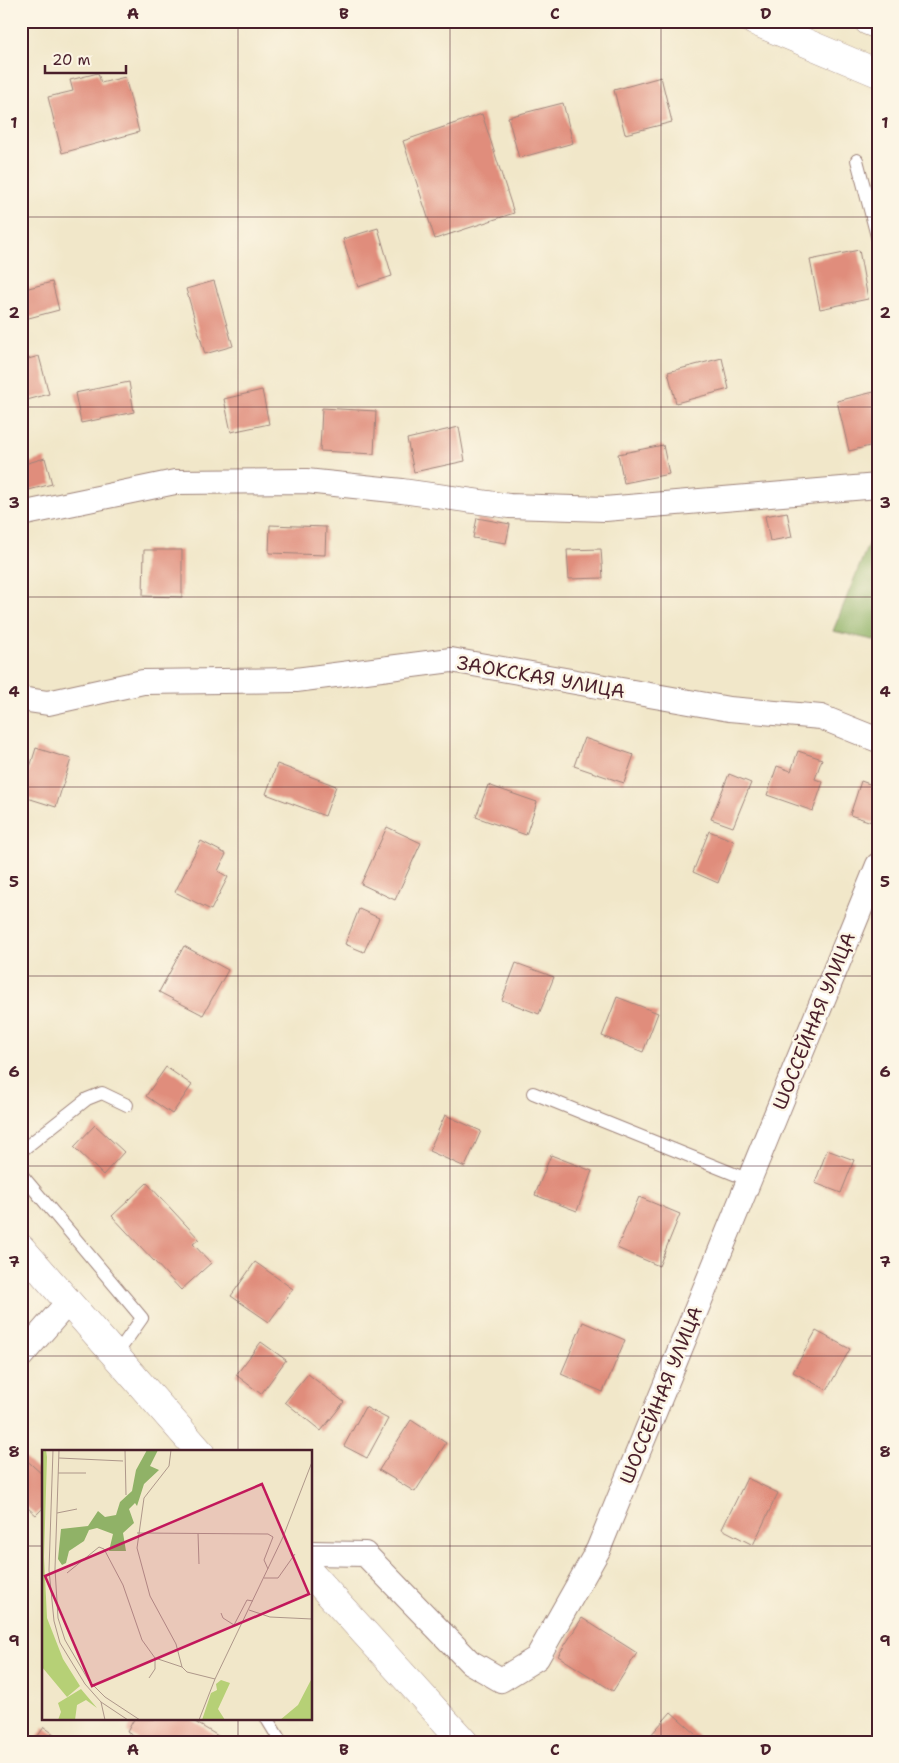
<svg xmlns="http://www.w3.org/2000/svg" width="899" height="1763" viewBox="0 0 899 1763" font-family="'Shantell Sans',sans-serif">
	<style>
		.forest { fill: #90b267; stroke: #6d6849 }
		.building { fill: #e08d7c }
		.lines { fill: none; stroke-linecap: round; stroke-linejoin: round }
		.lane-casing { stroke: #9e837a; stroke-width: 14 }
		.street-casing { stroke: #9e837a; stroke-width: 26 }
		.secondary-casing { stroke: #9e837a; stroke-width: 29 }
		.primary-casing { stroke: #9e837a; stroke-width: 29 }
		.lane { stroke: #fff; stroke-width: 12 }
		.street { stroke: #fff; stroke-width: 24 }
		.secondary { stroke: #fff; stroke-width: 28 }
		.primary { stroke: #fff; stroke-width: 28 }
		.grid { fill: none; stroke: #4a1f2b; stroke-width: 1; stroke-opacity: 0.55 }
		.labels { text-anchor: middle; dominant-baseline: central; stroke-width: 5; stroke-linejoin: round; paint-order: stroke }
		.street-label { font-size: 19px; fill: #4a1f2b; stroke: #fcf5e5 }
		.inset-road { fill: none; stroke: #ae978a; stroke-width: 1 }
		.view { fill: #c2185b; fill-opacity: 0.15; stroke: #c2185b; stroke-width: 2.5 }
		.inset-edge { fill: none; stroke: #4a1f2b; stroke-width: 2.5 }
		.neatline { fill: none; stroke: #4a1f2b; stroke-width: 2 }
		.grid-label { font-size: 16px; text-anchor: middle; font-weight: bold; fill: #4a1f2b }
	</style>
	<rect width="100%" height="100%" fill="#fcf5e5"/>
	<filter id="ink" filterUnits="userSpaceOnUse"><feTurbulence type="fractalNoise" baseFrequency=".02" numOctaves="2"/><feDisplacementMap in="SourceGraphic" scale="10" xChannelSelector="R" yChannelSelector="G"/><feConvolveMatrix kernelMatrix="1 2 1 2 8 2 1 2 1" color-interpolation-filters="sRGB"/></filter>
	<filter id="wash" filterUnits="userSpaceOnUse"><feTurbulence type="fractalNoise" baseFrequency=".0096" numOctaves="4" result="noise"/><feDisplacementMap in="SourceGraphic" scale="20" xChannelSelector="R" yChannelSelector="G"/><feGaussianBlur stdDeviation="1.12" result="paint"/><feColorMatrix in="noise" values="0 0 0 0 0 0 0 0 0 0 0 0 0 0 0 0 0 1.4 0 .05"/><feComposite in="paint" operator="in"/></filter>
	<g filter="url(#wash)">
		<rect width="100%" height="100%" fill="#f1e7c9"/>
		<polygon class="forest" points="878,520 878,641 833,631"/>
		<g id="blocks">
			<g class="building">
				<polygon points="98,73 101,83 125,77 139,132 62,153 48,97 73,91 70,80"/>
				<polygon points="661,77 672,122 625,134 614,90"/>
				<polygon points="563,103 573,143 519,158 508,117"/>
				<polygon points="482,114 514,213 435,239 403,141"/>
				<polygon points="378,228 392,276 358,287 343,239"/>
				<polygon points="859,250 868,299 820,309 810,260"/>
				<polygon points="214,281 233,346 205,354 186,289"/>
				<polygon points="52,282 59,310 21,320 21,290"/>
				<polygon points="39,356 49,394 27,400 21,379 21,361"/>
				<polygon points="722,358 729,389 676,403 668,372"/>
				<polygon points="129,382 134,412 81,423 75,393"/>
				<polygon points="262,390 269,424 231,432 224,399"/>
				<polygon points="878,391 878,444 849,451 837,401"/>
				<polygon points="322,408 376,411 374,454 320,451"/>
				<polygon points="459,427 465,461 414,472 407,439"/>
				<polygon points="663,445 669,474 624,483 618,454"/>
				<polygon points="45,458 52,484 25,491 21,465"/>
				<polygon points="787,512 792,537 770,541 765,516"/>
				<polygon points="477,518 510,524 506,543 473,538"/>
				<polygon points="270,525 326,527 325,555 269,553"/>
				<polygon points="601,549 603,578 569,579 567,550"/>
				<polygon points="144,550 182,550 182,597 143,596"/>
				<polygon points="584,738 634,755 624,783 574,766"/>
				<polygon points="36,748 71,759 56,807 21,796"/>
				<polygon points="798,751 822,759 815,779 823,782 813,811 767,795 777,766 791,771"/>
				<polygon points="277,764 336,786 325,816 266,794"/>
				<polygon points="729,774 751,783 733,827 711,819"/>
				<polygon points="861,781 878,787 878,824 850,815"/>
				<polygon points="488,785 537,802 526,835 476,817"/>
				<polygon points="387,827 421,843 395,900 361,884"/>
				<polygon points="709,831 734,841 718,883 693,872"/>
				<polygon points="201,841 226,854 218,871 228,877 211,910 175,892"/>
				<polygon points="359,909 379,918 364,952 345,944"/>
				<polygon points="184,946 228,970 203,1015 159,992"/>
				<polygon points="516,963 554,977 539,1014 502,1000"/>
				<polygon points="617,997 658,1013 643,1052 602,1036"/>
				<polygon points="166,1067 192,1085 172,1114 146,1096"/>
				<polygon points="445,1115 481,1131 465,1167 429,1151"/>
				<polygon points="95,1125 124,1152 103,1175 74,1147"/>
				<polygon points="827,1150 854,1160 841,1193 815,1183"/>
				<polygon points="551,1155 592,1171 577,1211 535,1195"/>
				<polygon points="147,1183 199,1239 193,1244 211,1263 181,1290 112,1216"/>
				<polygon points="639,1197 680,1214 659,1266 617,1248"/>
				<polygon points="255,1262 293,1289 269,1322 231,1296"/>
				<polygon points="583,1322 625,1340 603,1392 561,1374"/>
				<polygon points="816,1331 850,1349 827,1390 793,1372"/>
				<polygon points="261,1342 286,1360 261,1394 236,1375"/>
				<polygon points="308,1374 344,1402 321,1431 285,1402"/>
				<polygon points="365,1407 388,1419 367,1458 344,1446"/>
				<polygon points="411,1420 446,1443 415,1492 379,1470"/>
				<polygon points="21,1455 44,1476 44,1507 36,1515 21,1502"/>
				<polygon points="747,1478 778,1493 753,1545 722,1529"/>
				<polygon points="582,1618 637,1653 613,1691 558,1656"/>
				<polygon points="671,1712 705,1742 656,1742 650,1736"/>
				<polygon points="134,1719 190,1719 223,1739 221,1742 143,1742 127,1732"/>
				<polygon points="44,1727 65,1742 34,1742"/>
			</g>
		</g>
	</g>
	<g filter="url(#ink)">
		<use href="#blocks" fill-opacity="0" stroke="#9e837a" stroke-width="1"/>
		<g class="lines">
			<g class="lane-casing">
				<g id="lane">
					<polyline points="857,160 878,240"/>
					<polyline points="533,1093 749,1180"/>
					<polyline points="21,1151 87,1099 102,1093 127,1105"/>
					<polyline points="21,1174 142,1318 116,1355"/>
					<polyline points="267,1719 281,1742"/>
				</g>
			</g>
			<g class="street-casing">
				<g id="street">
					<polyline points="21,514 175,482 306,481 402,491 509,506 605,509 878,486"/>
					<polyline points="21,699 48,703 143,682 296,680 451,660 729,709 821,717 878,740"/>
					<polyline points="21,1356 69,1301"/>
					<polyline points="311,1553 365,1554 470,1662 501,1680 537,1658 598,1550 878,865"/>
				</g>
			</g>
			<g class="secondary-casing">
				<g id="secondary">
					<polyline points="21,1248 200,1452"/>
					<polyline points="311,1574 464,1742"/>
				</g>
			</g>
			<g class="primary-casing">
				<g id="primary">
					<polyline points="754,21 878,73"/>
					<polyline points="868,21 878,25"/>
				</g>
			</g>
			<use href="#lane" class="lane"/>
			<use href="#street" class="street"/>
			<use href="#secondary" class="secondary"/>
			<use href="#primary" class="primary"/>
		</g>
	</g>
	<path class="grid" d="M238 21V1452M450 21V1742M661 21V1742M21 217H878M21 407H878M21 597H878M21 787H878M21 976H878M21 1166H878M21 1356H878M21 1546H44M311 1546H878M238 1719V1742"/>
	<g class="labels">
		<g class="street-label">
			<text transform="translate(541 677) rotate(10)">ЗАОКСКАЯ УЛИЦА</text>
			<text transform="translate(814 1021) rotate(-68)">ШОССЕЙНАЯ УЛИЦА</text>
			<text transform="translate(661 1395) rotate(-68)">ШОССЕЙНАЯ УЛИЦА</text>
		</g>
	</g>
	<g transform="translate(42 1450)">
		<rect width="270" height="270" fill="#f1e7c9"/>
		<path d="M0 0H4L5 7 2 107 5 168 21 209 38 236 25 247 0 217ZM270 228V270H238L256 255ZM179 230 188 233 176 259 183 270H160L169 243 175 240 174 234ZM39 239 55 258 44 250 35 255 33 270H16L19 262 16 253Z" fill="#b6d076"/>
		<path d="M105 0H116L108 16 117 20 102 34 95 56 93 53 87 59 92 73 81 83 84 101H67L71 84 55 78 47 80 42 91 27 101 24 113 20 115 16 109 19 79 46 76 56 61 63 67 74 65 78 52 90 41 94 20Z" fill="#90b267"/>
		<path class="inset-road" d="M11 0 7 120 12 171 18 193 43 234 59 252 86 270M17 0 13 119 16 168 23 190 47 231 63 247 98 270M83 0 84 45M129 0 127 16 102 48 95 98 108 146 134 194 140 217 145 222 173 229M17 8 81 11M16 23H44M15 63 35 59M95 83 226 84 231 87 222 110 226 119M156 83 157 114M25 123 57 97 62 99 81 135 100 190 113 208 140 217M222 128H236L253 104M207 160 228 167 270 169M179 163 181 168 192 175 205 150 211 151M107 228 113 219V208M59 252 63 270M157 270 173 229 241 87 270 12"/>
		<path class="view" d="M220 34 267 144 50 236 3 126Z"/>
		<rect width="270" height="270" class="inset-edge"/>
	</g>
	<rect width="899" height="1763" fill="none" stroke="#fcf5e5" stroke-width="55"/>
	<path d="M45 65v8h81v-8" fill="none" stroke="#4a1f2b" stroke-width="2.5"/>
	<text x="52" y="65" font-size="15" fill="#4a1f2b" stroke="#fcf5e5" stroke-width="4" paint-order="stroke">20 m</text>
	<rect x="28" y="28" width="844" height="1708" class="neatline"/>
	<g class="grid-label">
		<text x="133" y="19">A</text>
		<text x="344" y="19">B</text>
		<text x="555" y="19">C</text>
		<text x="766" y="19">D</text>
		<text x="14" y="128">1</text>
		<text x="885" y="128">1</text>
		<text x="14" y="318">2</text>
		<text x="885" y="318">2</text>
		<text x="14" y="508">3</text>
		<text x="885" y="508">3</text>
		<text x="14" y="697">4</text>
		<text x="885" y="697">4</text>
		<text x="14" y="887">5</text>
		<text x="885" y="887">5</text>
		<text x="14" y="1077">6</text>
		<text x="885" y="1077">6</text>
		<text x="14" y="1267">7</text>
		<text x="885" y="1267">7</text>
		<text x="14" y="1457">8</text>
		<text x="885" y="1457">8</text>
		<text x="14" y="1646">9</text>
		<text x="885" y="1646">9</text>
		<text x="133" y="1755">A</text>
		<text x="344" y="1755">B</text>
		<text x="555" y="1755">C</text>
		<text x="766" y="1755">D</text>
	</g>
</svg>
